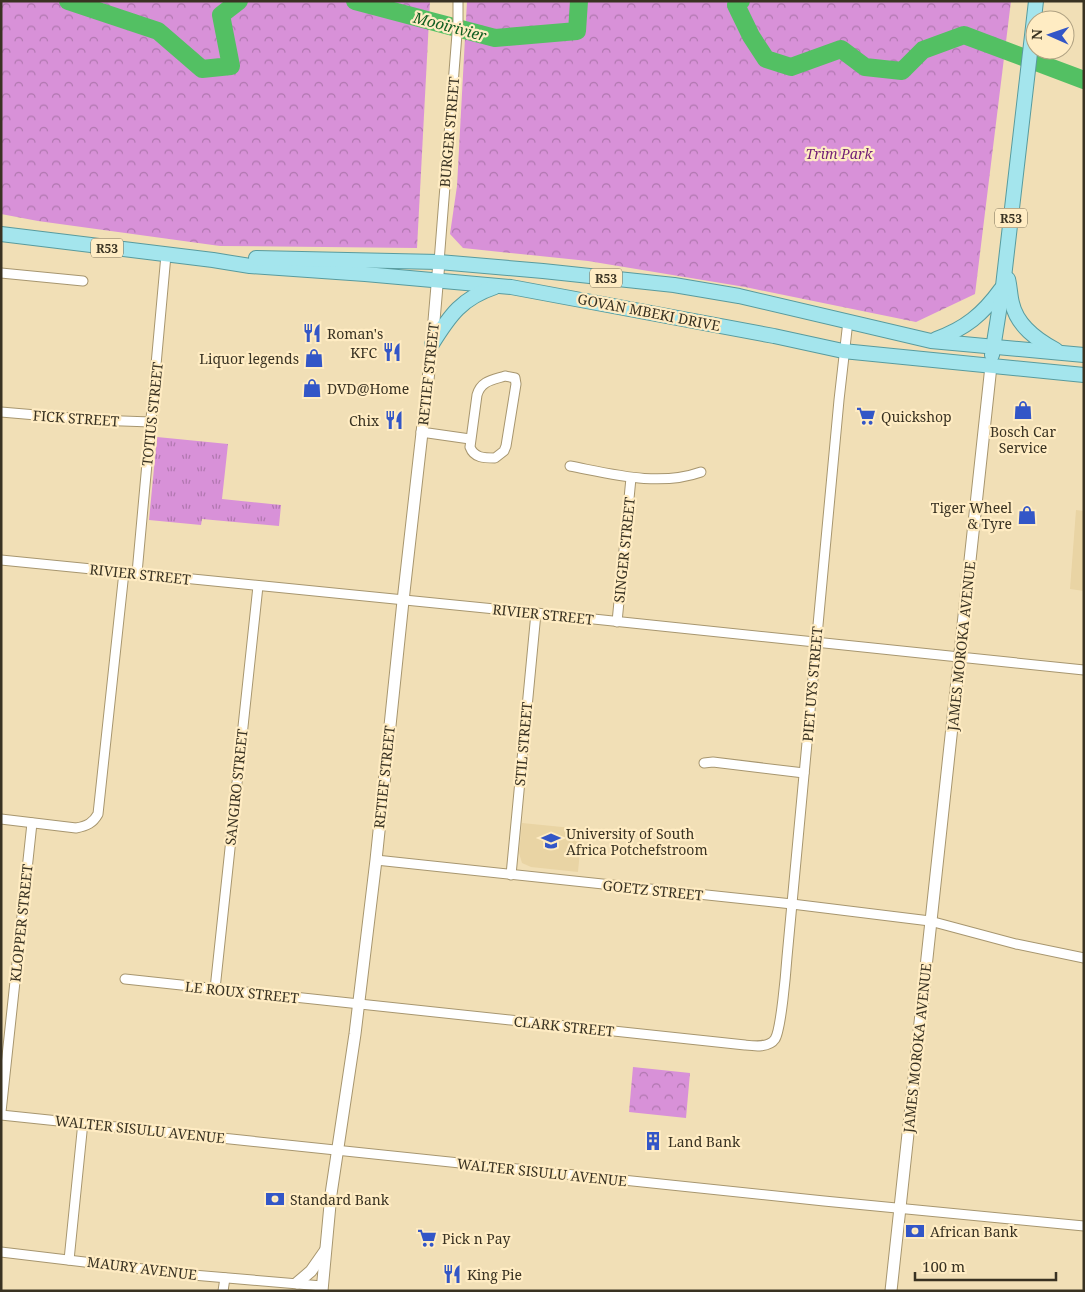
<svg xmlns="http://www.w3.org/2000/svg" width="1085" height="1292" viewBox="0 0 1085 1292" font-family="'Noto Serif',serif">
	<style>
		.built { fill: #e9d4a4 }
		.grass { fill: url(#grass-tufts) }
		.park { fill: url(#park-crowns) }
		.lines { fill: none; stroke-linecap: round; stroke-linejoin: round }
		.river { stroke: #53c063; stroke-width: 18 }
		.minor-casing { stroke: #a7966f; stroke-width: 11 }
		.tertiary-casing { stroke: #a7966f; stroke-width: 13 }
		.primary-casing { stroke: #589b9e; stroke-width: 16 }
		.minor { stroke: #fff; stroke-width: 9 }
		.tertiary { stroke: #fff; stroke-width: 11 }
		.primary { stroke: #a4e5ed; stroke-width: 14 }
		.labels { text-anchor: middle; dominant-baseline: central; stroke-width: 4.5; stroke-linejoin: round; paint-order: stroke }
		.shield { fill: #ffecc3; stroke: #746a52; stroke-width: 1 }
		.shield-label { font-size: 12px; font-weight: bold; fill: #393222 }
		.street-label { font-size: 14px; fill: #393222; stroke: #ffecc3 }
		.park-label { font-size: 14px; font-style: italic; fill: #732076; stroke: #ffecc3 }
		.poi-label { font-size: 14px; fill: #393222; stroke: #ffecc3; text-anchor: start }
		.water-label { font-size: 15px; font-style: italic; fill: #115e22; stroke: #ffecc3 }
	</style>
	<defs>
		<pattern id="grass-tufts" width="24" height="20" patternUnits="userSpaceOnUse" patternTransform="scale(1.25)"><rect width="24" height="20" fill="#d891d8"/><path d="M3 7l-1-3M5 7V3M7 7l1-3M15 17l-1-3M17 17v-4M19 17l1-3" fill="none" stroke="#b077af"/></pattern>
		<pattern id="park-crowns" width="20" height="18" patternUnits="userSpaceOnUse" patternTransform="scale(1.25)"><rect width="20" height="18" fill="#d891d8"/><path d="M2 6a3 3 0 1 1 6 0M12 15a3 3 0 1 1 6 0" fill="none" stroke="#b077af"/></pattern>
	</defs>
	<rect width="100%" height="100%" fill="#f1dfb6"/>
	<g class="built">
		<polygon points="1076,510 1084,511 1084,591 1070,589"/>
		<polygon points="522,823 582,829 578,872 531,867 522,863 519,853"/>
	</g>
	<polygon class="grass" points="157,437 228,444 222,499 281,505 279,526 202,519 201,525 149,520"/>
	<g class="park">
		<polygon points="1,1 430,1 417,248 220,246 38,221 1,214"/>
		<polygon points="467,1 1011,1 975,294 916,322 745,287 588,261 463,248 450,234 457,186"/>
		<polygon points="633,1067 690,1073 686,1118 629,1112"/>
	</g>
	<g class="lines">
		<g class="river">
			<polyline points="68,1 158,31 202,69 231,66 221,15 239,1"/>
			<polyline points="355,1 495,38 577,31 579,1"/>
			<polyline points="741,1 736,5 751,36 766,59 791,67 841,49 865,67 902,71 923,50 964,35 1084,80"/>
		</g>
		<g class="minor-casing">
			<g id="minor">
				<polyline points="439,262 458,21 458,1"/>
				<polyline points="1,273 83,281"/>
				<path d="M505 376 515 378 516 384 506 446 504 451 495 458C484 458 474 458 470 447L477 395C481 381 492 380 505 376Z"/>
				<polyline points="1,412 95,420 151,422"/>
				<polyline points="421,432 470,439"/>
				<path d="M570 466C612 474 659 487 701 472"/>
				<polyline points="1,560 536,613 1084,670"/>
				<polyline points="137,573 166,255"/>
				<polyline points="617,622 631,478"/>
				<polyline points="704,763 713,762 804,773"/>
				<path d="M1 819 76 828C87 826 93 823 98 814L124 572"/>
				<polyline points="376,860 792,904 930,921 1016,944 1084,958"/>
				<polyline points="511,875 536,613"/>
				<path d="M125 979 745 1045C754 1046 769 1048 775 1039 781 1030 786 971 787 957L839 400 848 321"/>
				<polyline points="215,989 258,586"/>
				<polyline points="1,1112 32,823"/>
				<polyline points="1,1115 824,1201 1084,1226"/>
				<polyline points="1,1252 193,1275 322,1286"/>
				<polyline points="69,1260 83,1122"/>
				<polyline points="223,1291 225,1278"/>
			</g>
		</g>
		<g class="tertiary-casing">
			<g id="tertiary">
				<polyline points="297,1283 311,1271 325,1251"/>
				<polyline points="322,1291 331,1194 355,1034 376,860 403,601 432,344 439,262"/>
				<polyline points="891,1291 991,366"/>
			</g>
		</g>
		<g class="primary-casing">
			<g id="primary">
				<polyline points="1,234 213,260 250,266 365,274 511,287 774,336 843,351 1084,375"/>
				<polyline points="256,258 439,262 543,271 674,285 739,296 931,341 1084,355"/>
				<path d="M1008 279C1010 287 1010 295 1012 303 1017 326 1037 340 1056 350"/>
				<path d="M936 339C965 329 983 314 1001 289"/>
				<path d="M432 344C450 315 462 298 495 287"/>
				<polyline points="992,355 1003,286 1036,1"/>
			</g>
		</g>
		<use href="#minor" class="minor"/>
		<use href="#tertiary" class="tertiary"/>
		<use href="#primary" class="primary"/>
	</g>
	<defs>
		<g id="restaurant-bare" transform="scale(1.5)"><path d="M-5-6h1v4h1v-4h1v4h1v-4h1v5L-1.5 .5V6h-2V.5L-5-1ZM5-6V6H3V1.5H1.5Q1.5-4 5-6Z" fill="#3356c7" stroke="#ffecc3" stroke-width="2.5" paint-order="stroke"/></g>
		<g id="shop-bare" transform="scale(1.5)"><path d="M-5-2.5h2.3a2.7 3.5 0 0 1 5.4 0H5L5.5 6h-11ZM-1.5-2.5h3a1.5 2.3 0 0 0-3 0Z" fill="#3356c7" stroke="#ffecc3" stroke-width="2.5" paint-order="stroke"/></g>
		<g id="supermarket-bare" transform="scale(1.5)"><path d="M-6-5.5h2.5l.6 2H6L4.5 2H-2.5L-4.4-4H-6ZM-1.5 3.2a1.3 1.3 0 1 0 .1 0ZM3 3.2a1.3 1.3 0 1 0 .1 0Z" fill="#3356c7" stroke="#ffecc3" stroke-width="2.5" paint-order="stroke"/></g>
		<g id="university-bare" transform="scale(1.5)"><path d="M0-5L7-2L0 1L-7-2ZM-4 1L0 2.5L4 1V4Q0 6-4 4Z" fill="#3356c7" stroke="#ffecc3" stroke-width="2.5" paint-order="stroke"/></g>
		<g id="building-bare" transform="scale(1.5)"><path d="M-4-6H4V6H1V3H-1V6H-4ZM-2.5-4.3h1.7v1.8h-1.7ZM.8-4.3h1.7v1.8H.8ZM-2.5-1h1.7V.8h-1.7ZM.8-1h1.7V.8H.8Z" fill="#3356c7" stroke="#ffecc3" stroke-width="2.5" paint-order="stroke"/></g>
		<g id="bank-bare" transform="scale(1.5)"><path d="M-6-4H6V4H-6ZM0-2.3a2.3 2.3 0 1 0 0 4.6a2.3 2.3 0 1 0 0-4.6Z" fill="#3356c7" stroke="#ffecc3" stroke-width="2.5" paint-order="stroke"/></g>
	</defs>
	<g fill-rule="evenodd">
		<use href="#restaurant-bare" x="312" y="333"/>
		<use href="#restaurant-bare" x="392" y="352"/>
		<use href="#shop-bare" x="314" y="358"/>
		<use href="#shop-bare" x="312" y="388"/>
		<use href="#shop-bare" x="1023" y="410"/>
		<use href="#supermarket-bare" x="866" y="416"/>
		<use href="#restaurant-bare" x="394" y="420"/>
		<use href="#shop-bare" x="1027" y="515"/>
		<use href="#university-bare" x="551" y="841"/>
		<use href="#building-bare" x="653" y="1141"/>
		<use href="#bank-bare" x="275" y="1199"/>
		<use href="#bank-bare" x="915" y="1231"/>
		<use href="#supermarket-bare" x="427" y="1238"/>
		<use href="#restaurant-bare" x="452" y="1274"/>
	</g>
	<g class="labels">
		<g class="shield">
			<rect x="995" y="208.5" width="32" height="19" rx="4"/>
			<rect x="91" y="238.5" width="32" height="19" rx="4"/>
			<rect x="590" y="268.5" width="32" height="19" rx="4"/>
		</g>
		<g class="shield-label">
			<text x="1011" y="218">R53</text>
			<text x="107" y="248">R53</text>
			<text x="606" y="278">R53</text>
		</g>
		<g class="street-label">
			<text transform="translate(449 132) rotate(-85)">BURGER STREET</text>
			<text transform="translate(649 312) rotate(11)">GOVAN MBEKI DRIVE</text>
			<text transform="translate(428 374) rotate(-84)">RETIEF STREET</text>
			<text transform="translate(152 414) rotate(-84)">TOTIUS STREET</text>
			<text transform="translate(76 418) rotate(4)">FICK STREET</text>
			<text transform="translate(624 550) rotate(-84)">SINGER STREET</text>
			<text transform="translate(140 574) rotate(6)">RIVIER STREET</text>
			<text transform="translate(543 614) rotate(6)">RIVIER STREET</text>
			<text transform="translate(961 646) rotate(-84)">JAMES MOROKA AVENUE</text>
			<text transform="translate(812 684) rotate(-85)">PIET UYS STREET</text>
			<text transform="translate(523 744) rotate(-85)">STIL STREET</text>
			<text transform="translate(384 777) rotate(-84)">RETIEF STREET</text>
			<text transform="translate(236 787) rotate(-84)">SANGIRO STREET</text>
			<text transform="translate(653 890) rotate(6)">GOETZ STREET</text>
			<text transform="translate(21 923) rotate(-84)">KLOPPER STREET</text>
			<text transform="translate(242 992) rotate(6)">LE ROUX STREET</text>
			<text transform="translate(564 1026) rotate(6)">CLARK STREET</text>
			<text transform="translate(917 1048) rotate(-84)">JAMES MOROKA AVENUE</text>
			<text transform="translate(140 1129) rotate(6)">WALTER SISULU AVENUE</text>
			<text transform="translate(542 1172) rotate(6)">WALTER SISULU AVENUE</text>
			<text transform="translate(142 1268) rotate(7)">MAURY AVENUE</text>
		</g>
		<g class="park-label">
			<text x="839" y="153">Trim Park</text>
		</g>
		<g class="poi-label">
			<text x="327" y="333">Roman's</text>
			<text x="377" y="352" text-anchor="end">KFC</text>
			<text x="299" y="358" text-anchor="end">Liquor legends</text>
			<text x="327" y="388">DVD@Home</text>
			<text x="881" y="416">Quickshop</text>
			<text x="379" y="420" text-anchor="end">Chix</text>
			<text x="1023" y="431" text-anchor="middle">Bosch Car<tspan x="1023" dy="16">Service</tspan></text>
			<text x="1012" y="507" text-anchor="end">Tiger Wheel<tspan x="1012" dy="16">&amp; Tyre</tspan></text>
			<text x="566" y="833">University of South<tspan x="566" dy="16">Africa Potchefstroom</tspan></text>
			<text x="668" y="1141">Land Bank</text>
			<text x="290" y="1199">Standard Bank</text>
			<text x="930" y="1231">African Bank</text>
			<text x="442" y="1238">Pick n Pay</text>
			<text x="467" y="1274">King Pie</text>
		</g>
		<g class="water-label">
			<text transform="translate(450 26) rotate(15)">Mooirivier</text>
		</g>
	</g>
	<rect width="1085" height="1292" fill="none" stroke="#393222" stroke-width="5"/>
	<g transform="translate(1050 35) rotate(272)"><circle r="24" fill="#ffecc3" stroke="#b0a283"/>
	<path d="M0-4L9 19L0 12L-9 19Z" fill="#3356c7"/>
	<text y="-8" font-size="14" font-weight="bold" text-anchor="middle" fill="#393222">N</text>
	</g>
	<path d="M915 1272v8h141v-8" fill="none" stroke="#393222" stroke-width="2.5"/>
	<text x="922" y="1272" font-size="15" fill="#393222" stroke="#ffecc3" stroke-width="4" paint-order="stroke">100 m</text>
</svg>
